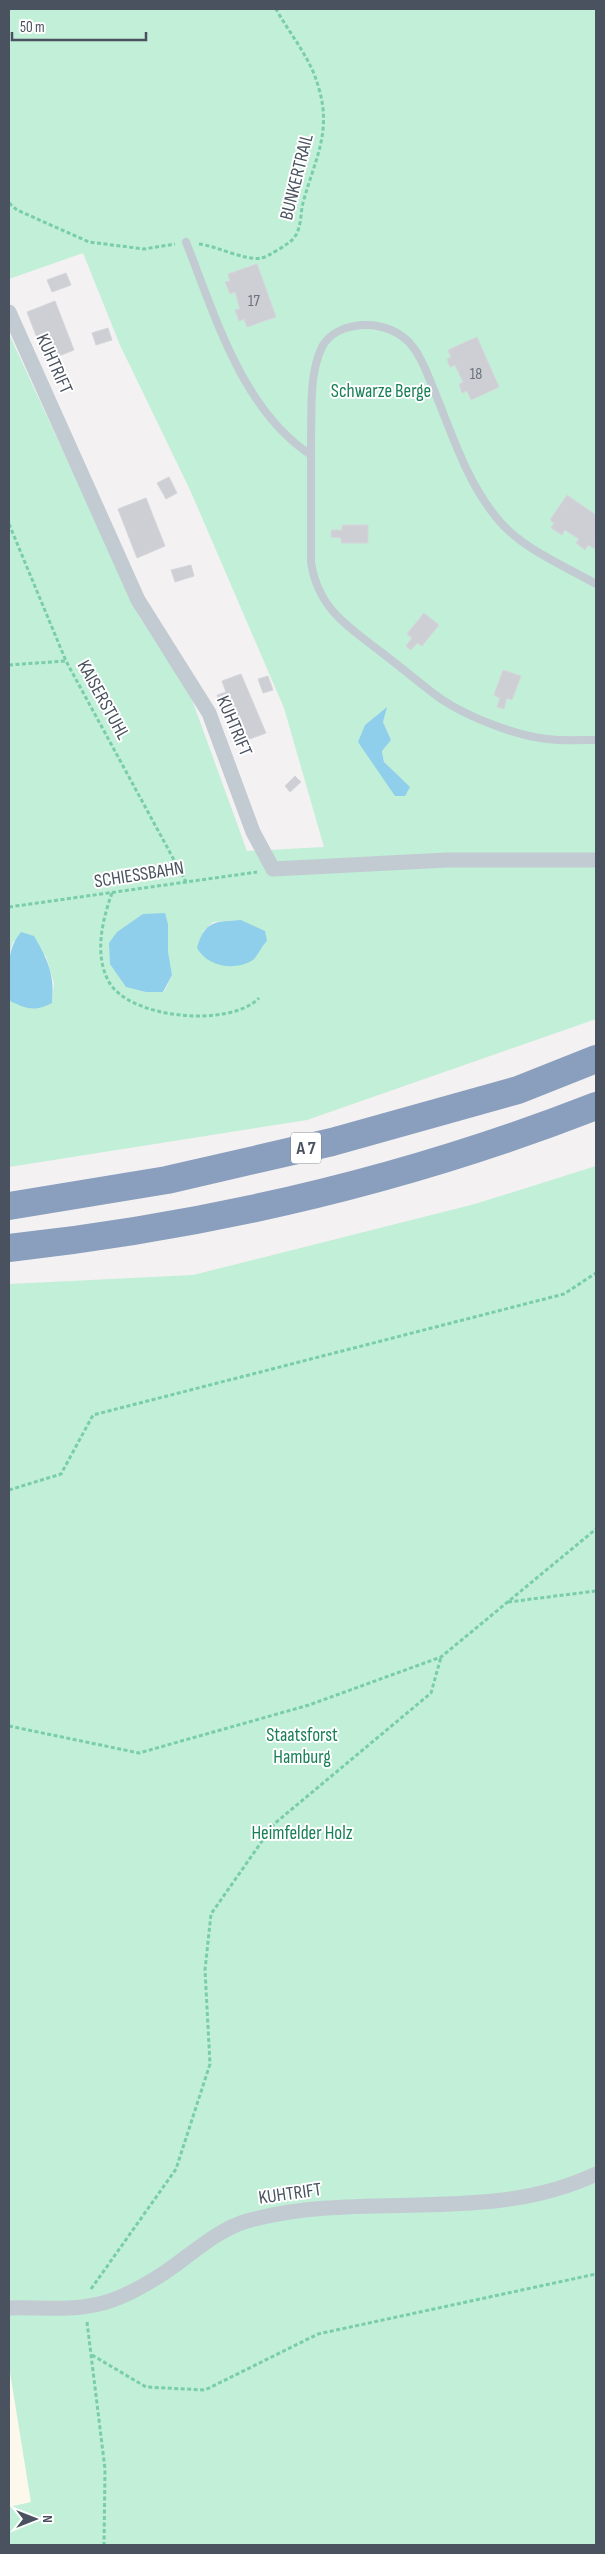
<svg xmlns="http://www.w3.org/2000/svg" width="605" height="2554" viewBox="0 0 605 2554" font-family="'Sofia Sans Condensed',sans-serif">
	<style>
		.commercial { fill: #fcf9ec }
		.green { fill: #c1efd7; fill-rule: evenodd }
		.water { fill: #8fcfeb }
		.building { fill: #cecfd5; stroke: #d5d6dc }
		.lines { fill: none; stroke-linecap: round; stroke-linejoin: round }
		.path { stroke: #79cdab; stroke-width: 3; stroke-dasharray: 4 2.5; stroke-linecap: butt }
		.service { stroke: #c2cad2; stroke-width: 8 }
		.minor { stroke: #c2cad2; stroke-width: 15 }
		.motorway { stroke: #8a9ebe; stroke-width: 28 }
		.labels { text-anchor: middle; dominant-baseline: central; stroke-width: 4; stroke-linejoin: round; paint-order: stroke }
		.number-label { font-size: 16px; fill: #6a717c }
		.shield { fill: #fff; stroke: #80868e; stroke-width: 1 }
		.shield-label { font-size: 18px; font-weight: bold; fill: #49525e }
		.street-label { font-size: 19px; fill: #49525e; stroke: #fff }
		.park-label { font-size: 19px; fill: #198056; stroke: #fff }
	</style>
	<rect width="100%" height="100%" fill="#f3f1f1"/>
	<polygon class="commercial" points="9,2366 31,2503 9,2507"/>
	<g class="green">
		<path d="M9 9H596V1019L307 1120 9 1167V986L10 1001 52 1003 54 983 46 956 13 941 9 957V334L139 616 191 697 247 851 324 847 284 708 191 492 120 345 83 253 9 279ZM386 708 383 722 391 740 382 750 384 762 409 787 395 796 365 725ZM241 920 267 941 253 959 202 932 213 922ZM168 924V951L172 975 164 992H146Z"/>
		<polygon points="596,1166 596,2545 9,2545 9,2507 31,2502 9,2366 9,1284 193,1275 475,1204"/>
	</g>
	<g class="water">
		<polygon points="387,707 383,722 391,740 382,751 384,762 410,787 405,796 395,796 358,742 365,725"/>
		<polygon points="165,913 168,924 168,951 172,975 163,992 146,992 126,987 110,964 109,943 117,932 143,914"/>
		<path d="M241 920 265 931 267 941C262 946 258 955 253 960 234 972 207 966 197 948 205 920 215 922 241 920Z"/>
		<path d="M21 932 34 936C48 960 55 975 52 1003 34 1012 27 1009 10 1001 8 977 5 951 21 932Z"/>
	</g>
	<g class="building">
		<polygon points="257,264 276,317 247,327 244,319 239,321 235,310 240,309 235,292 230,294 225,282 230,281 228,274"/>
		<polygon points="66,273 71,285 52,292 47,280"/>
		<polygon points="55,301 74,350 46,361 27,312"/>
		<polygon points="108,328 112,340 96,345 92,333"/>
		<polygon points="477,337 499,387 471,400 467,391 462,393 459,384 463,382 455,365 450,367 447,359 451,357 448,350"/>
		<polygon points="169,477 177,493 166,499 157,483"/>
		<polygon points="567,495 596,515 595,549 588,545 585,550 576,543 579,539 565,530 562,535 551,528 554,523 550,520"/>
		<polygon points="146,498 165,546 137,558 118,509"/>
		<polygon points="342,525 368,525 368,543 341,543 341,538 331,537 331,530 342,530"/>
		<polygon points="191,565 194,576 175,582 171,570"/>
		<polygon points="424,613 439,625 422,646 417,643 411,650 406,646 412,638 407,634"/>
		<polygon points="503,670 521,676 512,700 507,698 504,709 497,707 500,698 494,695"/>
		<polygon points="241,674 266,733 236,744 217,695 226,692 222,681"/>
		<polygon points="268,676 273,690 263,693 258,679"/>
		<polygon points="295,776 301,782 290,792 285,786"/>
	</g>
	<g class="lines">
		<g class="path">
			<polyline points="9,203 17,210 89,242 144,249 175,244"/>
			<path d="M199 244C217 246 245 261 261 258 266 258 290 243 293 239 302 229 300 214 303 203 314 161 332 133 319 89 311 58 291 36 276 9"/>
			<polyline points="9,524 66,661 186,882"/>
			<polyline points="9,665 65,661"/>
			<path d="M112 893C102 921 94 955 109 982 130 1019 230 1028 259 998"/>
			<polyline points="9,907 257,872"/>
			<polyline points="9,1490 61,1474 93,1415 564,1294 596,1273"/>
			<polyline points="508,1602 596,1591"/>
			<polyline points="9,1726 139,1753 309,1705 441,1657 596,1529"/>
			<polyline points="91,2289 176,2169 210,2064 205,1970 211,1914 274,1824 431,1693 441,1657"/>
			<polyline points="87,2322 105,2469 104,2545"/>
			<polyline points="92,2355 146,2387 205,2390 318,2334 596,2274"/>
		</g>
		<g class="service">
			<path d="M186 242C215 315 242 410 311 455"/>
			<path d="M596 584C563 565 520 548 496 517 467 481 453 437 436 395 429 379 424 361 413 347 402 332 382 324 363 325 347 326 330 332 322 347 309 374 312 408 311 437 311 479 311 521 311 562 318 608 346 625 381 652 401 667 420 684 441 699 466 716 516 736 547 739 563 741 580 740 596 740"/>
		</g>
		<g class="minor">
			<polyline points="9,312 138,600 209,713 253,832 273,869 447,860 596,860"/>
			<path d="M9 2308C38 2307 71 2311 99 2304 122 2299 144 2286 164 2273 190 2256 216 2230 247 2221 361 2189 487 2226 596 2174"/>
		</g>
		<g class="motorway">
			<polyline points="9,1206 167,1180 332,1142 518,1090 596,1059"/>
			<path d="M9 1248C208 1226 409 1179 596 1106"/>
		</g>
	</g>
	<g class="labels">
		<g class="number-label">
			<text x="254" y="301">17</text>
			<text x="476" y="374">18</text>
		</g>
		<rect class="shield" x="291" y="1132.5" width="30" height="31" rx="4"/>
		<g class="shield-label">
			<text x="306" y="1148">A 7</text>
		</g>
		<g class="street-label">
			<text transform="translate(297 177) rotate(-76)">BUNKERTRAIL</text>
			<text transform="translate(54 364) rotate(66)">KUHTRIFT</text>
			<text transform="translate(103 700) rotate(61)">KAISERSTUHL</text>
			<text transform="translate(234 726) rotate(67)">KUHTRIFT</text>
			<text transform="translate(139 875) rotate(-9)">SCHIESSBAHN</text>
			<text transform="translate(290 2194) rotate(-8)">KUHTRIFT</text>
		</g>
		<g class="park-label">
			<text x="381" y="391">Schwarze Berge</text>
			<text x="302" y="1735">Staatsforst<tspan x="302" dy="22">Hamburg</tspan></text>
			<text x="302" y="1833">Heimfelder Holz</text>
		</g>
	</g>
	<rect width="605" height="2554" fill="none" stroke="#49525e" stroke-width="20"/>
	<g transform="translate(35 2519) rotate(90)" stroke="#ffffff" stroke-width="4" paint-order="stroke">
	<path d="M0-4L9 19L0 12L-9 19Z" fill="#49525e"/>
	<text y="-8" font-size="14" font-weight="bold" text-anchor="middle" fill="#49525e">N</text>
	</g>
	<path d="M12 32v8h134v-8" fill="none" stroke="#49525e" stroke-width="2.5"/>
	<text x="20" y="32" font-size="15" fill="#49525e" stroke="#ffffff" stroke-width="4" paint-order="stroke">50 m</text>
</svg>
